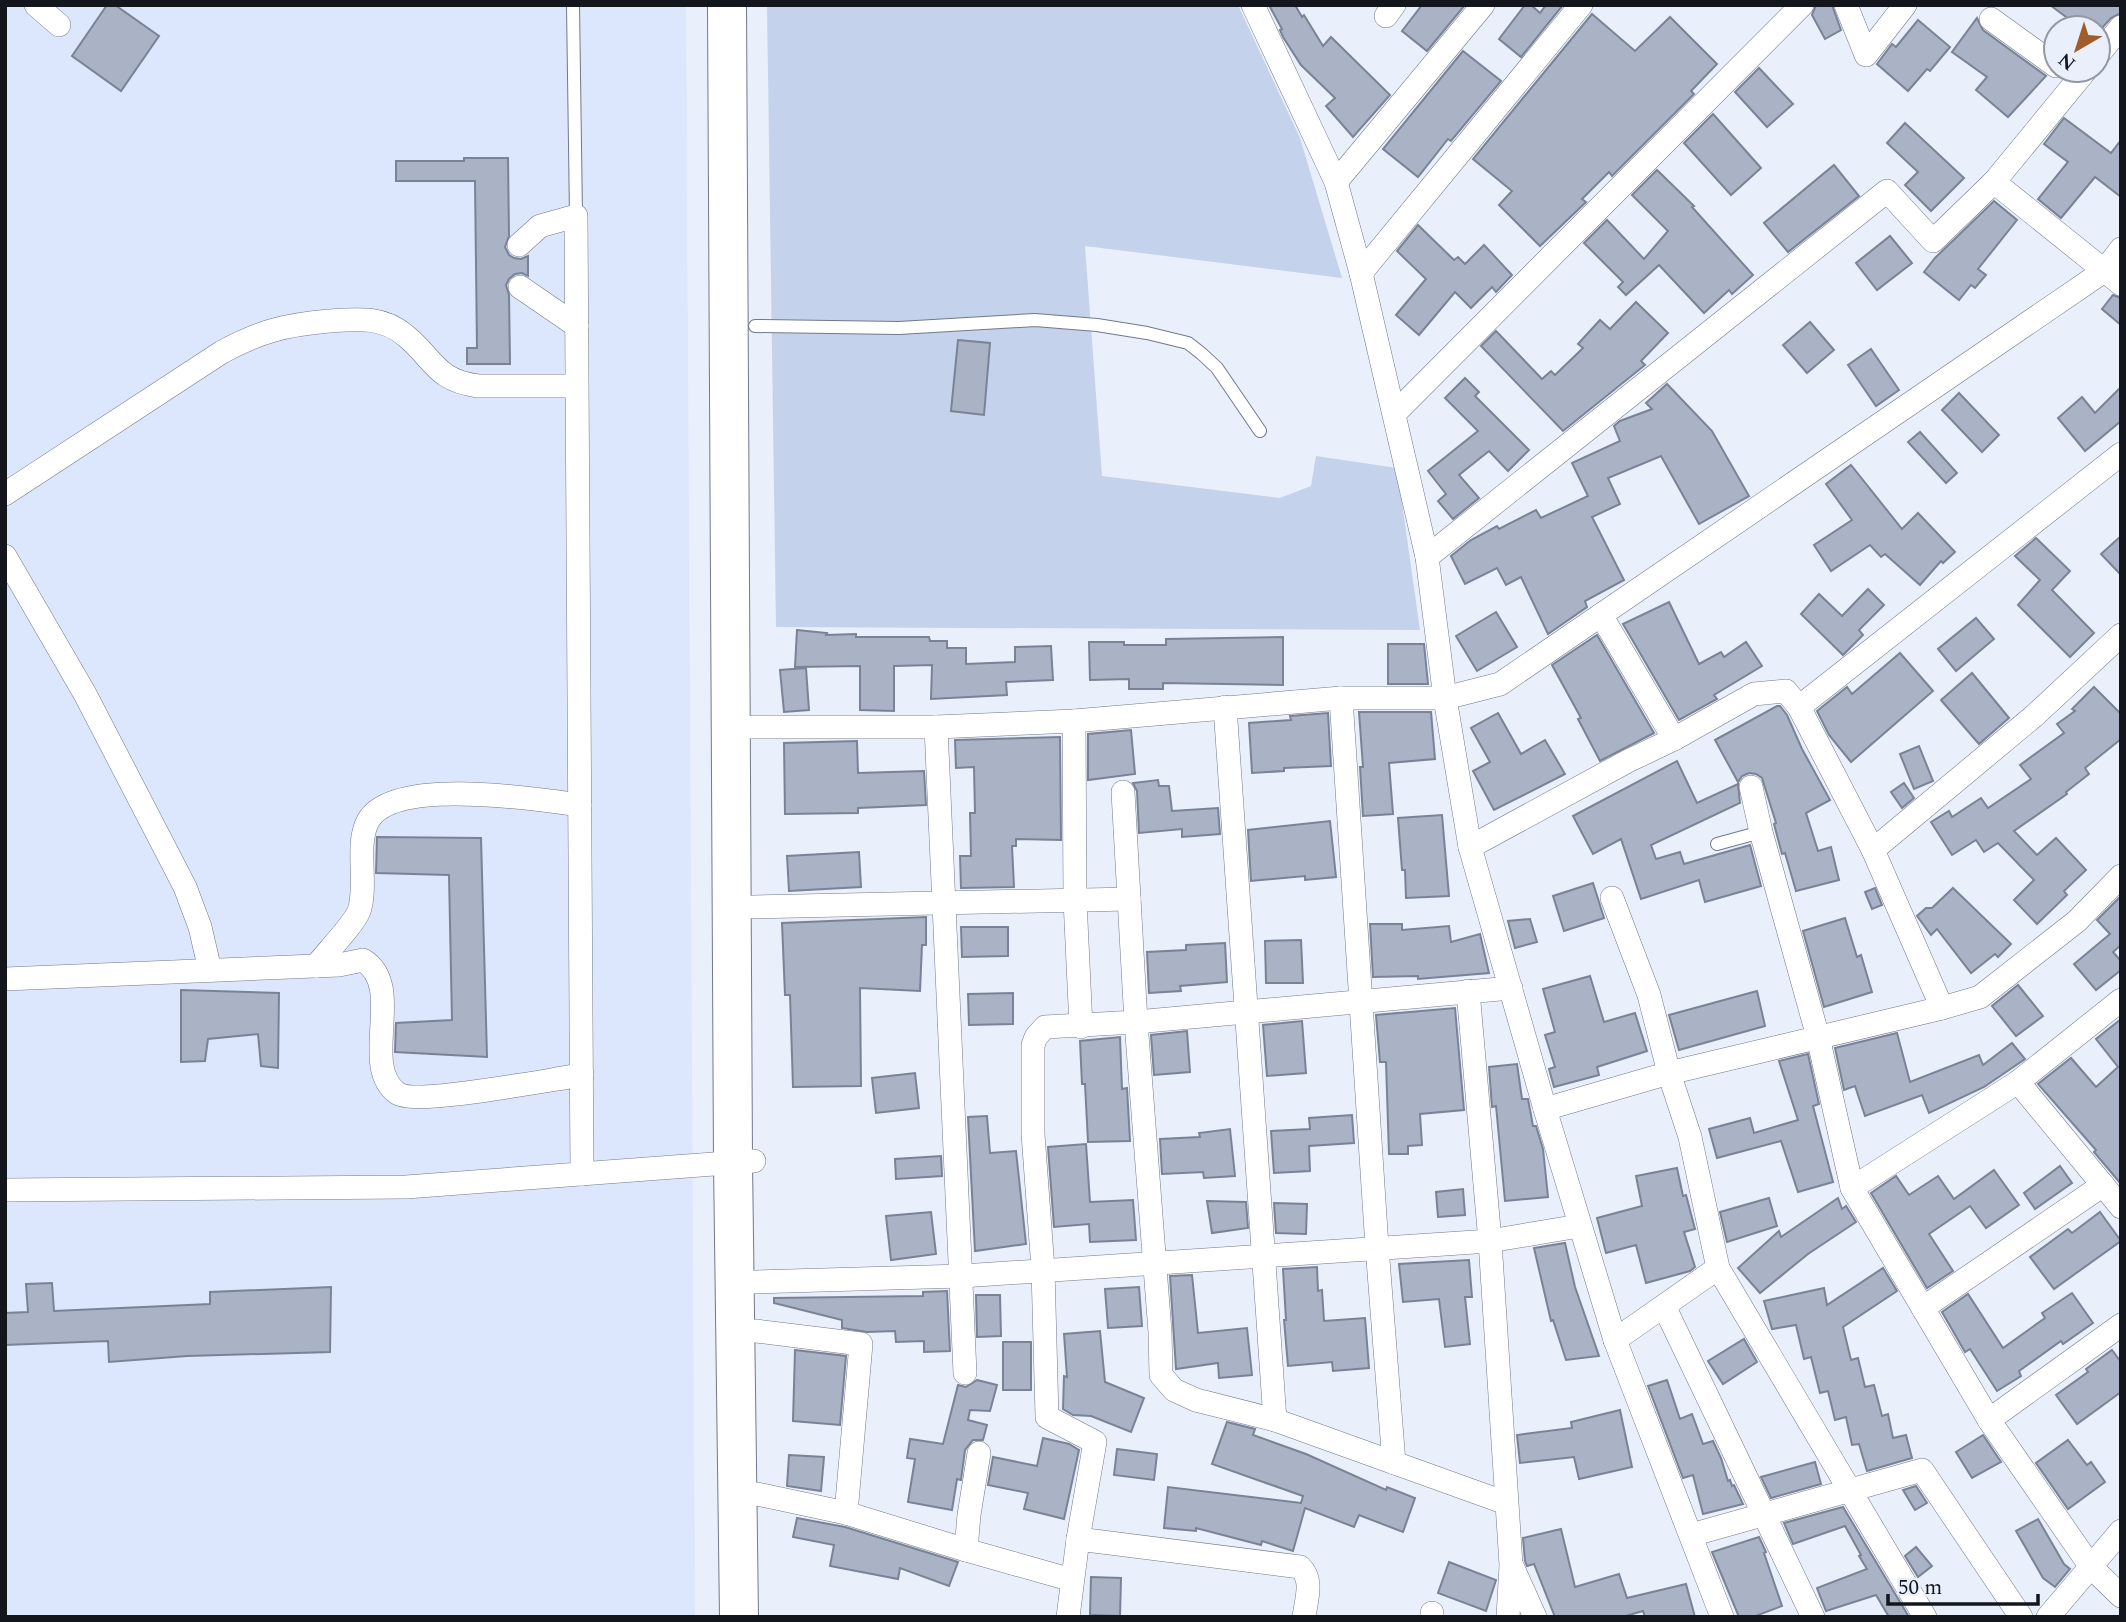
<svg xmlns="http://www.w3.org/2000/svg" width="2126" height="1622" viewBox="0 0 2126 1622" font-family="Spectral,serif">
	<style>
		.built { fill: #dce6fc }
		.green { fill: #c5d2eb }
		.building { fill: #aab3c6; stroke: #7a8395; stroke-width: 2 }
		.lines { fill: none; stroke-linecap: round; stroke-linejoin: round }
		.lane-casing { stroke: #71798b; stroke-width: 14 }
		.street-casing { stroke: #71798b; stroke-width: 24 }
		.highway-casing { stroke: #71798b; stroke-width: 40 }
		.lane { stroke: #fff; stroke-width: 12 }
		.street { stroke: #fff; stroke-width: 23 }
		.highway { stroke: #fff; stroke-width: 38 }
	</style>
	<rect width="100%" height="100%" fill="#e9effb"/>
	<polygon class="built" points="5,5 686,5 695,1617 5,1617"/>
	<polygon class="green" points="767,5 1238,5 1300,138 1342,278 1085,246 1102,476 1280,498 1311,486 1316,456 1397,468 1420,630 776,627"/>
	<g class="building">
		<polygon points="107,5 115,5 159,36 121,91 72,56"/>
		<polygon points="1269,5 1295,5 1302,17 1304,15 1323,46 1331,37 1390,95 1353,137 1326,106 1335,98 1301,65 1283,37 1280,30 1282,29"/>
		<polygon points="1422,5 1465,5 1427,51 1402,31"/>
		<polygon points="1525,5 1531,5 1540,13 1546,5 1563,5 1521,57 1499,39"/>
		<polygon points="1816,5 1832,5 1841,30 1825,39 1812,15"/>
		<polygon points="2050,5 2121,5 2121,13 2111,18 2102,28 2081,28"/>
		<polygon points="1592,14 1635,51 1670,17 1717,64 1691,91 1694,94 1612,176 1609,172 1582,199 1586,202 1540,246 1499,205 1512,191 1473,159"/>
		<polygon points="1977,18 1983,30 2046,76 2008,117 1976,90 1987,77 1952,52"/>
		<polygon points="1918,20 1950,47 1930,71 1927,69 1908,91 1877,64 1892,44 1896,47"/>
		<polygon points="1463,51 1501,81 1451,141 1448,139 1418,177 1383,149"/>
		<polygon points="1759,68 1793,104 1767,127 1735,92"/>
		<polygon points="1713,114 1761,168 1731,195 1684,143"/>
		<polygon points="2064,118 2111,153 2121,140 2121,197 2095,177 2061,218 2038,199 2068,162 2044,144"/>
		<polygon points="1905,123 1964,178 1931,211 1905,185 1918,172 1887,143"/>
		<polygon points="464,158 508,158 509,236 505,247 509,255 514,258 521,259 528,256 528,276 522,273 515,274 509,279 506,285 509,295 510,364 467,364 467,348 477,348 475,181 396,181 396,161 464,161"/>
		<polygon points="1834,165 1859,196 1788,252 1764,223"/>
		<polygon points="1657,170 1694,206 1692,207 1753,275 1732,294 1729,290 1704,313 1659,265 1626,295 1618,287 1623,282 1584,243 1607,220 1644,259 1668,231 1632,195"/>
		<polygon points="1994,201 2017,220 1978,269 1986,275 1975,288 1971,285 1959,300 1924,272 1935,258"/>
		<polygon points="1418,225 1454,260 1458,257 1465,264 1484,245 1512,275 1496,292 1492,287 1471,308 1455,292 1419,335 1396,315 1426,279 1397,251"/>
		<polygon points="1890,236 1912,263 1877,290 1856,263"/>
		<polygon points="2113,295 2121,298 2121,325 2102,309"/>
		<polygon points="1636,302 1668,333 1641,361 1645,365 1563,431 1481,346 1496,331 1542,379 1551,371 1555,375 1583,348 1578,344 1600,320 1610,329"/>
		<polygon points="1810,322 1834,350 1807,373 1783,345"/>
		<polygon points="958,340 990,343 984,415 951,411"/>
		<polygon points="1871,349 1899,390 1876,406 1848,365"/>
		<polygon points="1465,378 1479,392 1475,396 1529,450 1508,471 1489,451 1459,475 1479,498 1453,519 1438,501 1446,494 1428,471 1478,431 1445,398"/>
		<polygon points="1667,384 1712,431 1749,496 1699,524 1661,456 1608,478 1620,504 1592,517 1624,580 1585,601 1587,607 1548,634 1521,577 1506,585 1497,568 1465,584 1451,556 1471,540 1497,526 1499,529 1536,510 1541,518 1588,496 1572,463 1620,441 1614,426 1620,421 1652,409 1646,403"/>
		<polygon points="2121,387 2121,421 2085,451 2058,418 2082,397 2095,413"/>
		<polygon points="1959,393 1999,435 1982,452 1942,410"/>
		<polygon points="1920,432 1957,473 1946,483 1908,442"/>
		<polygon points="1851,465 1902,529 1918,513 1955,552 1943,563 1941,561 1920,585 1885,554 1881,557 1870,545 1831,571 1814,545 1852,520 1826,484"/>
		<polygon points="2121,536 2121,575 2101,554"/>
		<polygon points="2036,538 2070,571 2052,590 2094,633 2070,657 2018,605 2040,580 2015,556"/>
		<polygon points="1868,589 1884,605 1859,630 1863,635 1843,655 1801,614 1819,594 1842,616"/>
		<polygon points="1669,602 1699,664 1721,652 1724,657 1746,642 1762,666 1714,695 1717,699 1679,720 1623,624"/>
		<polygon points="1496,612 1517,647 1477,671 1456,636"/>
		<polygon points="1976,618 1994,639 1956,671 1938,649"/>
		<polygon points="797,630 827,633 826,635 856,634 856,637 929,637 930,641 947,641 947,648 966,648 966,664 1015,662 1015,647 1051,646 1053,680 1006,682 1007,695 931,699 932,665 894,666 894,711 860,710 860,666 795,667"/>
		<polygon points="1597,635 1654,733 1600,761 1578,719 1581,718 1552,665"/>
		<polygon points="1283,637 1283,685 1163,683 1163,689 1129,689 1129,679 1090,680 1089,642 1124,642 1124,645 1166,645 1166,639"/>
		<polygon points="1388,644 1424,644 1428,684 1388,684"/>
		<polygon points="1900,653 1933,691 1851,762 1829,735 1817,711 1847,687 1852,694"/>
		<polygon points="806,668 809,710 784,712 780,670"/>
		<polygon points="1972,673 2009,718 1979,744 1941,700"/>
		<polygon points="2094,687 2121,714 2121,739 2085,768 2089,774 2066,792 2067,794 2014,831 2037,855 2056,838 2086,870 2064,891 2067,895 2037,924 2014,900 2034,880 1998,843 1984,852 1976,840 1952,855 1931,822 1949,811 1952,817 1981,798 1988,808 2031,779 2020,765 2064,733 2057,724 2075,711 2072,709"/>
		<polygon points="1777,706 1780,706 1787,715 1802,749 1830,800 1806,813 1818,851 1831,847 1839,880 1796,891 1785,853 1782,854 1774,824 1776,823 1762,778 1756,774 1749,773 1742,776 1738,782 1715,740"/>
		<polygon points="1359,712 1431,712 1435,759 1389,763 1393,814 1363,816 1360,767 1363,767"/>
		<polygon points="1328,713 1331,766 1284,768 1284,771 1252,773 1249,723 1291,720 1290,716"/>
		<polygon points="1498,713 1521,754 1545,740 1565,774 1494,810 1473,771 1490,762 1471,728"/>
		<polygon points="1131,730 1135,774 1088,780 1088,734"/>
		<polygon points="1060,737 1061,840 1016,839 1016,846 1012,846 1014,887 961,888 960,856 971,856 970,813 975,813 974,767 956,768 955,740"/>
		<polygon points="857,741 858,773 924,771 926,805 858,808 858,813 785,814 784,743"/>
		<polygon points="1919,746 1933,781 1914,789 1900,754"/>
		<polygon points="1677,761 1697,803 1738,784 1740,803 1651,845 1656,859 1680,852 1684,864 1750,845 1761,886 1705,902 1699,880 1641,899 1621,839 1593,854 1573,816"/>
		<polygon points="1158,780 1159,786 1169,786 1172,811 1218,808 1220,834 1182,837 1182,829 1139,833 1137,791 1133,783"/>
		<polygon points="1904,783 1914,798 1902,808 1891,792"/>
		<polygon points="1442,815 1449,896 1406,898 1405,870 1402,870 1398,818"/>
		<polygon points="1330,821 1336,877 1305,880 1305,876 1251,881 1248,830"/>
		<polygon points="377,837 481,838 487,1057 395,1052 396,1023 452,1020 449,875 376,873"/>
		<polygon points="859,852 861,887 789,891 787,856"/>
		<polygon points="1593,883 1604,918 1564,931 1553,896"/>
		<polygon points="1875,888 1882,905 1872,909 1865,892"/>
		<polygon points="1953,888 2011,944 1998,957 1995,954 1971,973 1937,929 1931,935 1917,916 1926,908 1932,908"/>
		<polygon points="2121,896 2121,945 2113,952 2121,961 2121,970 2096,990 2074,964 2110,934 2097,920"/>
		<polygon points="926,917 926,945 922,945 920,991 860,988 861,1086 793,1087 790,995 785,995 782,923"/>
		<polygon points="1845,918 1857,957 1861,955 1872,992 1824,1007 1803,931"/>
		<polygon points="1530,919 1537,942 1515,948 1508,921"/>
		<polygon points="1370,924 1402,924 1402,930 1449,926 1451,942 1480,934 1489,973 1418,979 1418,976 1373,977"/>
		<polygon points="961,927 1008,927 1008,956 962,957"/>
		<polygon points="1301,940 1303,983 1266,983 1265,941"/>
		<polygon points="1225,943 1227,982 1180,986 1181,991 1149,993 1147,952 1186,950 1186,945"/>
		<polygon points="1590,976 1604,1022 1635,1013 1647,1051 1597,1067 1599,1075 1554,1087 1549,1069 1555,1067 1545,1035 1555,1032 1543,989"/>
		<polygon points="2018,985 2043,1016 2016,1036 1992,1006"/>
		<polygon points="181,990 279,993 278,1068 261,1066 258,1034 208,1039 205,1061 181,1062"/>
		<polygon points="1757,991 1765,1026 1679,1050 1669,1015"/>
		<polygon points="1013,993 1013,1024 969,1025 968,994"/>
		<polygon points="1455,1008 1464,1110 1420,1114 1422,1145 1408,1146 1408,1154 1389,1154 1386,1062 1380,1062 1376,1015"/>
		<polygon points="2121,1019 2121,1184 2094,1152 2096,1150 2038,1084 2071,1058 2096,1087 2118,1067 2096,1039"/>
		<polygon points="1302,1021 1306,1073 1267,1076 1263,1025"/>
		<polygon points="1187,1031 1190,1072 1154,1075 1151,1035"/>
		<polygon points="1897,1033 1910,1082 1979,1055 1983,1065 2012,1043 2025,1059 1984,1087 1929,1113 1922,1095 1865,1116 1855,1086 1844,1090 1835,1048"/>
		<polygon points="1120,1037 1122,1089 1127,1088 1130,1141 1088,1142 1085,1084 1082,1084 1080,1041"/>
		<polygon points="1808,1054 1819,1104 1813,1106 1833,1182 1798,1192 1781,1141 1717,1158 1709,1129 1750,1118 1754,1133 1798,1120 1779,1061"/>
		<polygon points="1517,1064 1522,1099 1528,1099 1533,1126 1536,1126 1543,1149 1548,1197 1505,1201 1496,1106 1492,1107 1489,1067"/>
		<polygon points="915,1073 919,1108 876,1113 872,1078"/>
		<polygon points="1352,1115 1354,1143 1309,1146 1310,1171 1274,1173 1271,1131 1310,1129 1309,1118"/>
		<polygon points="987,1116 990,1153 1016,1151 1026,1244 975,1251 968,1117"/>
		<polygon points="1230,1129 1235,1176 1204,1178 1203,1172 1162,1174 1160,1139 1200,1137 1199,1133"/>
		<polygon points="1086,1144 1090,1202 1133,1200 1136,1240 1090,1242 1089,1224 1054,1227 1048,1147"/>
		<polygon points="941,1156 942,1176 896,1179 895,1159"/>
		<polygon points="2060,1166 2072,1183 2035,1209 2024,1193"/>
		<polygon points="1677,1168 1683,1196 1686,1195 1695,1229 1684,1232 1695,1267 1690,1271 1646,1283 1636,1245 1606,1253 1597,1218 1642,1206 1636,1176"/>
		<polygon points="1994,1170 2019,1205 1986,1228 1970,1206 1929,1234 1953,1271 1927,1288 1871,1193 1896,1176 1909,1195 1938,1176 1954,1199"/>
		<polygon points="1463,1189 1465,1215 1438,1217 1436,1192"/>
		<polygon points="1769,1198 1777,1226 1727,1242 1720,1212"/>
		<polygon points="1838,1198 1842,1209 1846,1206 1856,1222 1808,1254 1760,1293 1738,1268 1779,1231 1781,1237"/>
		<polygon points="1207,1201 1246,1202 1248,1228 1212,1233"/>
		<polygon points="1274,1203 1307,1204 1306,1234 1276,1233"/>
		<polygon points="931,1212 936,1254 891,1260 886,1216"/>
		<polygon points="2100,1212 2121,1241 2054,1289 2030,1257 2068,1229 2072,1233"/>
		<polygon points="1565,1243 1575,1287 1599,1356 1566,1360 1553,1320 1551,1321 1534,1248"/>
		<polygon points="1469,1260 1472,1297 1465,1297 1470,1344 1445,1347 1439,1299 1403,1302 1399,1264"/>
		<polygon points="1317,1267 1318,1291 1322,1290 1324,1321 1365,1318 1369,1368 1333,1371 1332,1362 1288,1366 1284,1320 1286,1320 1283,1269"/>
		<polygon points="1883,1268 1897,1291 1843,1327 1851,1360 1858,1358 1865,1387 1874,1385 1882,1416 1888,1414 1893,1438 1906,1435 1912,1458 1867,1471 1859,1444 1852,1445 1846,1417 1835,1420 1828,1391 1820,1393 1811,1357 1804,1359 1796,1325 1772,1329 1764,1301 1824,1288 1827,1305"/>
		<polygon points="1192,1275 1198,1333 1247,1328 1252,1375 1219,1378 1218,1363 1176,1369 1170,1276"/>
		<polygon points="52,1283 54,1311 210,1304 210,1292 331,1287 330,1352 187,1356 109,1362 108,1341 5,1345 5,1313 28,1312 26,1284"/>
		<polygon points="1139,1287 1142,1326 1108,1328 1105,1289"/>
		<polygon points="947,1291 950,1351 924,1352 924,1341 896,1342 895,1331 867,1332 842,1328 842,1320 774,1303 774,1298 923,1296 923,1292"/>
		<polygon points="2072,1293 2093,1323 2063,1344 2061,1341 2019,1371 2021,1376 1997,1391 1970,1349 1965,1352 1942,1312 1968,1294 2003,1348 2045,1318 2042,1313"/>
		<polygon points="976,1295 1000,1295 1001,1336 977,1337"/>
		<polygon points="1100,1331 1105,1382 1144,1398 1131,1432 1091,1416 1073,1415 1063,1409 1064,1376 1067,1377 1064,1334"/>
		<polygon points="1744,1339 1757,1362 1723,1384 1708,1361"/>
		<rect x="1003" y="1342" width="28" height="48"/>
		<polygon points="795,1350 846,1356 840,1425 793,1421"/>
		<polygon points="2112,1350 2121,1362 2121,1392 2077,1424 2056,1395 2088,1372 2086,1369"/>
		<polygon points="977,1380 997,1385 990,1411 970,1410 968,1420 987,1425 983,1440 973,1440 965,1450 961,1480 957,1479 952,1510 908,1502 915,1459 907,1458 910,1439 943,1444 958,1385 966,1387"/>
		<polygon points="1667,1380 1680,1419 1692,1414 1703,1444 1713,1441 1721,1458 1728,1481 1730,1480 1732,1486 1734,1485 1743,1504 1703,1514 1693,1475 1683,1478 1648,1386"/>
		<polygon points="1620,1410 1632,1467 1579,1479 1574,1457 1520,1463 1517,1435 1572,1428 1571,1422"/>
		<polygon points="1227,1422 1255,1429 1253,1435 1306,1454 1386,1490 1387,1487 1415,1498 1403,1532 1359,1515 1354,1527 1305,1508 1293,1551 1262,1541 1261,1545 1196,1528 1196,1531 1164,1528 1168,1487 1301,1503 1303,1496 1212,1464"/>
		<polygon points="1983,1435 2001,1462 1972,1478 1956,1452"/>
		<polygon points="1043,1438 1069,1444 1079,1450 1064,1519 1024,1509 1028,1493 988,1485 993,1457 1037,1466"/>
		<polygon points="2068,1440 2087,1465 2091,1462 2105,1482 2068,1509 2036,1463"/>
		<polygon points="1117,1449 1157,1454 1154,1480 1114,1475"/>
		<polygon points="789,1455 824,1457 821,1491 787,1486"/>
		<polygon points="1815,1462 1821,1484 1771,1498 1761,1477"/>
		<polygon points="1916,1486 1927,1503 1915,1510 1903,1490"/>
		<polygon points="1843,1507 1909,1617 1889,1617 1876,1595 1826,1611 1817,1588 1867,1569 1859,1556 1861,1555 1845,1526 1793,1544 1784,1523"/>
		<polygon points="797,1518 845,1527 958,1562 949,1586 900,1568 898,1579 830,1566 834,1545 793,1537"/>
		<polygon points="2038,1519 2064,1564 2070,1569 2055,1587 2043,1578 2016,1531"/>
		<polygon points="1561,1529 1575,1587 1619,1574 1627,1598 1686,1584 1695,1617 1645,1617 1643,1611 1622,1617 1555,1617 1534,1564 1527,1566 1525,1561 1523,1538"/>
		<polygon points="1759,1537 1766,1552 1764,1553 1782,1606 1753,1617 1739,1617 1712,1552"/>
		<polygon points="1916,1547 1932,1566 1918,1577 1905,1556"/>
		<polygon points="1449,1562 1496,1580 1486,1611 1438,1593"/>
		<polygon points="1091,1577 1121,1578 1120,1616 1090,1615"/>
	</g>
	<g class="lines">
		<g class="lane-casing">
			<g id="lane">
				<polyline points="573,5 576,216"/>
				<polyline points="755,326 899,328 1035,320 1097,325 1147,333 1188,343 1202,354 1217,368 1260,431"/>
				<polyline points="1717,844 1761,832"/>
			</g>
		</g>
		<g class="street-casing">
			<g id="street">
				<polyline points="36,5 59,25"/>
				<polyline points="1253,5 1336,182 1361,273 1427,557 1445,698 1470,847 1545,1109 1615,1340 1722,1617"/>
				<polyline points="1846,5 1866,55 1905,5"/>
				<polyline points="1386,16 1394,5"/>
				<polyline points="1991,19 2056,66"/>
				<polyline points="2098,55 2121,27"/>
				<polyline points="1336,182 1483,5"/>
				<polyline points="1994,182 2121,284"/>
				<polyline points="519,245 540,226 576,216 582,1174"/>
				<polyline points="1361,273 1581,5"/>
				<polyline points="520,287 577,326"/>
				<polyline points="1395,413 1802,5"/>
				<path d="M5 494 222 352C261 331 285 325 329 321 357 319 383 316 406 336 435 360 435 380 478 386H576"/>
				<polyline points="5,556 85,694 185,887 200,927 210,970"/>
				<polyline points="1427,557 1887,191 1933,241 1994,182 2086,70"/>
				<polyline points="1601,615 1674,739"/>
				<polyline points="1341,698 1377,1247 1394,1463"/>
				<polyline points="1225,707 1275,1420"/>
				<polyline points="1799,707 2121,454"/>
				<polyline points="1074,721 1075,900 1081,1027"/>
				<polyline points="753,727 936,727 1074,721 1341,698 1445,698 1500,684 2104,271 2121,249"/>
				<polyline points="936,727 965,1373"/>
				<polyline points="1751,787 1761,832 1818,1037 1852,1188 1989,1420 2091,1567 2121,1596"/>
				<polyline points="1470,847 1628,761 1674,739 1754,694 1786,691 1799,707 1873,850 1942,1008"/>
				<polyline points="1873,850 2034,716 2121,635"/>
				<polyline points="1612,898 1649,995 1669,1073 1690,1137 1718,1268 1925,1617"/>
				<polyline points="753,907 1129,899"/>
				<path d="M316 966C326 953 354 924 359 911 368 884 355 845 368 821 393 776 536 799 580 805"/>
				<path d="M5 979 339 965 363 960C406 986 359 1065 397 1093 415 1106 552 1079 582 1075"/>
				<polyline points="1468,991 1490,1241 1511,1565 1508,1617"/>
				<polyline points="2018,1082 2121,1207"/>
				<polyline points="1545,1109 1669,1073 1942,1008 1980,997 2077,921 2121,876"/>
				<polyline points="1852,1188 2018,1082 2121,1000"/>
				<polyline points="5,1190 406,1187 754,1161"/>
				<polyline points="755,1282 962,1276 1430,1245 1490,1241 1579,1226"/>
				<polyline points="1664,1306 1813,1617"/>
				<polyline points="1923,1308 2103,1185"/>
				<polyline points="756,1331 861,1344 846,1513"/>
				<polyline points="1615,1340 1718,1268"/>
				<polyline points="1989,1420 2121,1325"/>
				<polyline points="757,1494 846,1513 966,1550 969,1515 979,1453"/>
				<polyline points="1506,1503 1275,1420 1196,1400 1174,1390 1161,1375 1160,1332 1136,1022 1511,988"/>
				<polyline points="1691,1535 1922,1470 2021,1617"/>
				<path d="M1078 1539 1300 1567C1314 1580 1306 1600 1304 1617"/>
				<polyline points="966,1550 1072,1580"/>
				<polyline points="1513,1568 1535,1617"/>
				<polyline points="1068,1617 1078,1539 1095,1442 1047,1417 1043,1269 1033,1134 1033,1045 1036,1037 1045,1027 1136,1022 1123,792"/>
				<polyline points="1432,1617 1432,1613"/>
				<polyline points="2048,1617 2121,1531"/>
			</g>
		</g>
		<g class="highway-casing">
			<polyline id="highway" points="727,5 733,1162 739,1617"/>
		</g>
		<use href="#lane" class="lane"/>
		<use href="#street" class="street"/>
		<use href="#highway" class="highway"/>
	</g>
	<rect width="2126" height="1622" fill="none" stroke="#13171d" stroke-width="14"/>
	<g transform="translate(2077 49) rotate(219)"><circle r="33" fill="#e9effb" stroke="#9399a2" stroke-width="2"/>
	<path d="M0-5L12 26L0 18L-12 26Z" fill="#a05d2b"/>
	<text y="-10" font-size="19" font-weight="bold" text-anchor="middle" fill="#13171d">N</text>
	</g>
	<path d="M1888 1594v10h150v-10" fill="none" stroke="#13171d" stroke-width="3.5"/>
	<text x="1898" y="1594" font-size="21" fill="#13171d" stroke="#e9effb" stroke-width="5" paint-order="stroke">50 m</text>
</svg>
